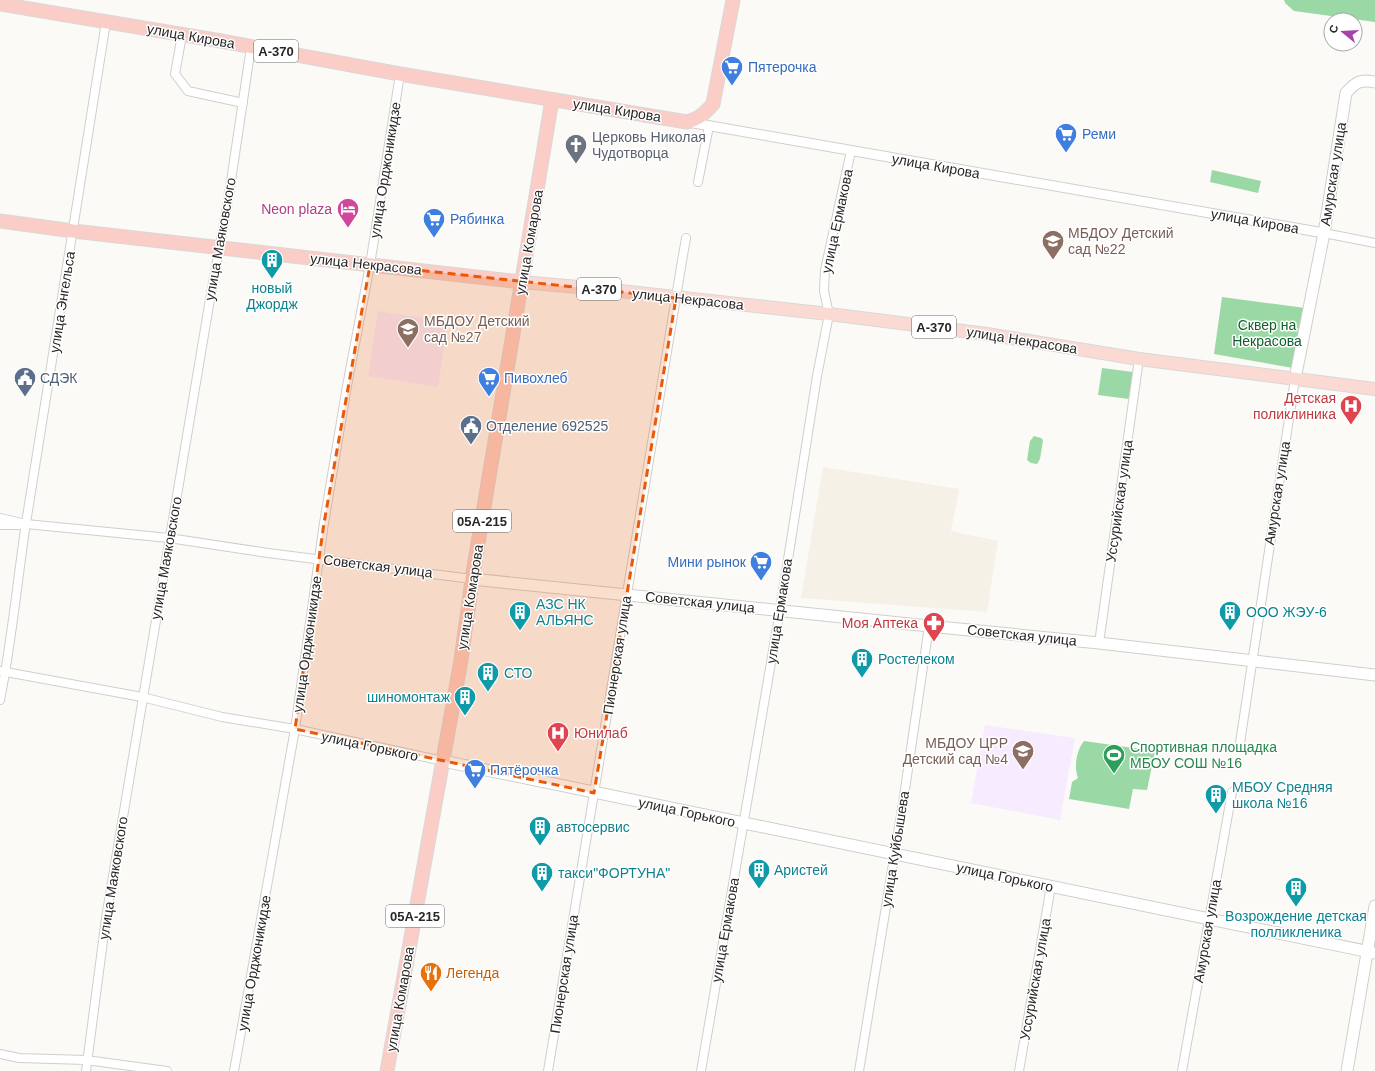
<svg xmlns="http://www.w3.org/2000/svg" width="1375" height="1071" viewBox="0 0 1375 1071" font-family="Arial,sans-serif">
	<style>
		.built { fill: #f5f1e6 }
		.education { fill: #f7ebff }
		.green { fill: #9ad8a5 }
		.lines { fill: none; stroke-linecap: round; stroke-linejoin: round }
		.minor-casing { stroke: #d1cfcc; stroke-width: 10 }
		.tertiary-casing { stroke: #d1cfcc; stroke-width: 11 }
		.secondary-casing { stroke: #d1cfcc; stroke-width: 13 }
		.primary-casing { stroke: #d8d8d8; stroke-width: 14 }
		.trunk-casing { stroke: #d8d8d8; stroke-width: 15 }
		.minor { stroke: #fff; stroke-width: 8 }
		.tertiary { stroke: #fff; stroke-width: 9 }
		.secondary { stroke: #fff; stroke-width: 11 }
		.primary { stroke: #fbdad4; stroke-width: 12 }
		.trunk { stroke: #facec6; stroke-width: 13 }
		.marked { fill: #e8590c; fill-opacity: 0.2; stroke: #e8590c; stroke-width: 3; stroke-dasharray: 8 5; stroke-linejoin: round }
		.labels { text-anchor: middle; dominant-baseline: central; stroke-width: 3; stroke-linejoin: round; paint-order: stroke }
		.shield { fill: #fff; stroke: #686867; stroke-width: 1 }
		.shield-label { font-size: 13px; font-weight: bold; fill: #282726 }
		.street-label { font-size: 14px; fill: #282726; stroke: #fff }
		.shop-label { font-size: 14px; fill: #366cbe; stroke: #fff; text-anchor: start }
		.worship-label { font-size: 14px; fill: #5b616d; stroke: #fff; text-anchor: start }
		.hotel-label { font-size: 14px; fill: #b23c85; stroke: #fff; text-anchor: end }
		.education-label { font-size: 14px; fill: #785e54; stroke: #fff; text-anchor: start }
		.culture-label { font-size: 14px; fill: #0d838f; stroke: #fff; text-anchor: start }
		.park-label { font-size: 14px; fill: #115e2b; stroke: #fff }
		.service-label { font-size: 14px; fill: #4e5e75; stroke: #fff; text-anchor: start }
		.health-label { font-size: 14px; fill: #be3a42; stroke: #fff; text-anchor: end }
		.leisure-label { font-size: 14px; fill: #27864d; stroke: #fff; text-anchor: start }
		.food-label { font-size: 14px; fill: #c56008; stroke: #fff; text-anchor: start }
	</style>
	<rect width="100%" height="100%" fill="#fbfaf7"/>
	<polygon class="built" points="823,467 959,489 951,531 998,541 987,612 801,598"/>
	<g class="education">
		<polygon points="378,311 448,322 438,387 368,376"/>
		<polygon points="985,725 1075,738 1060,820 971,803"/>
	</g>
	<g class="green">
		<polygon points="1284,0 1375,0 1375,22 1294,11 1285,3"/>
		<polygon points="1212,170 1261,181 1258,193 1210,182"/>
		<polygon points="1222,297 1305,308 1293,368 1214,354"/>
		<polygon points="1102,368 1133,372 1129,399 1098,395"/>
		<polygon points="1034,436 1041,438 1043,440 1040,459 1037,464 1031,463 1027,460 1030,441"/>
		<path d="M1084 741 1155 751 1147 790 1133 789 1129 809 1069 799 1072 782 1078 778C1074 767 1076 751 1084 741Z"/>
	</g>
	<g class="lines">
		<g class="minor-casing">
			<g id="minor">
				<polyline points="182,35 175,74 188,91 243,103"/>
				<polyline points="698,182 709,126"/>
				<polyline points="1324,233 1375,243"/>
				<polyline points="0,518 26,524 169,538 268,553 472,579"/>
				<polyline points="0,525 19,525"/>
				<polyline points="1099,643 1139,359"/>
				<polyline points="0,671 142,697 222,717 295,729 443,761"/>
				<path d="M0 700C12 641 17 582 26 523 52 356 80 189 106 22"/>
				<polyline points="1240,743 1295,379"/>
				<polyline points="0,1054 19,1058 86,1060 167,1071"/>
				<polyline points="86,1071 106,918 209,305 228,201 251,47"/>
				<polyline points="234,1071 295,729 324,523 347,386 370,265 400,74"/>
				<polyline points="548,1071 682,261 686,238"/>
				<polyline points="701,1071 780,610 817,376 829,314 824,291 825,270 851,151"/>
				<polyline points="859,1071 903,803 929,626"/>
				<polyline points="1019,1071 1051,886"/>
				<polyline points="1182,1071 1232,792"/>
			</g>
		</g>
		<g class="tertiary-casing">
			<polyline id="tertiary" points="688,122 1324,233"/>
		</g>
		<g class="secondary-casing">
			<g id="secondary">
				<path d="M1295 379 1324 233 1346 93C1356 82 1360 79 1375 82"/>
				<polyline points="472,579 929,626 1099,643 1375,675"/>
				<polyline points="443,761 1375,953"/>
				<polyline points="1347,1071 1375,906"/>
			</g>
		</g>
		<g class="primary-casing">
			<polyline id="primary" points="521,282 602,289 829,314 987,334 1139,359 1375,389"/>
		</g>
		<g class="trunk-casing">
			<g id="trunk">
				<path d="M0 4 221 41 400 74 687 122C700 118 704 114 713 104L733 0"/>
				<polyline points="0,221 73,231 521,282"/>
				<polyline points="387,1071 461,660 473,573 552,100"/>
			</g>
		</g>
		<use href="#minor" class="minor"/>
		<use href="#tertiary" class="tertiary"/>
		<use href="#secondary" class="secondary"/>
		<use href="#primary" class="primary"/>
		<use href="#trunk" class="trunk"/>
	</g>
	<path class="marked" d="M370 265 676 298 594 793 295 729 324 523Z"/>
	<defs>
		<g id="supermarket-pin" transform="scale(1.15)"><path d="M0 17L-7.5 6A9.5 9.5 0 1 1 7.5 6Z" fill="#3f7fe0" stroke="#fff"/><path d="M-6-5.5h2.5l.6 2H6L4.5 2H-2.5L-4.4-4H-6ZM-1.5 3.2a1.3 1.3 0 1 0 .1 0ZM3 3.2a1.3 1.3 0 1 0 .1 0Z" fill="#fff"/></g>
		<g id="church-pin" transform="scale(1.15)"><path d="M0 17L-7.5 6A9.5 9.5 0 1 1 7.5 6Z" fill="#6b7280" stroke="#fff"/><path d="M-1.2-6h2.4v3.5h3.3v2.4h-3.3V6h-2.4V-.1h-3.3v-2.4h3.3Z" fill="#fff"/></g>
		<g id="hotel-pin" transform="scale(1.15)"><path d="M0 17L-7.5 6A9.5 9.5 0 1 1 7.5 6Z" fill="#d1479c" stroke="#fff"/><path d="M-6-4.5h1.5V1H6V5H4.5V3h-9V5H-6ZM-4 0a1.8 1.8 0 1 1 3.6 0ZM.5 0V-2.5h3Q6-2.5 6 0Z" fill="#fff"/></g>
		<g id="school-pin" transform="scale(1.15)"><path d="M0 17L-7.5 6A9.5 9.5 0 1 1 7.5 6Z" fill="#8d6e63" stroke="#fff"/><path d="M0-5L7-2L0 1L-7-2ZM-4 1L0 2.5L4 1V4Q0 6-4 4Z" fill="#fff"/></g>
		<g id="building-pin" transform="scale(1.15)"><path d="M0 17L-7.5 6A9.5 9.5 0 1 1 7.5 6Z" fill="#0f9aa8" stroke="#fff"/><path d="M-4-6H4V6H1V3H-1V6H-4ZM-2.5-4.3h1.7v1.8h-1.7ZM.8-4.3h1.7v1.8H.8ZM-2.5-1h1.7V.8h-1.7ZM.8-1h1.7V.8H.8Z" fill="#fff"/></g>
		<g id="civic-pin" transform="scale(1.15)"><path d="M0 17L-7.5 6A9.5 9.5 0 1 1 7.5 6Z" fill="#5c6f8a" stroke="#fff"/><path d="M-.6-6.5H3V-4.5H.6V-3L4-1V1h2V6H-6V1h2V-1L-.6-3ZM-1.2 2.5V6h2.4V2.5Z" fill="#fff"/></g>
		<g id="hospital-pin" transform="scale(1.15)"><path d="M0 17L-7.5 6A9.5 9.5 0 1 1 7.5 6Z" fill="#e0444e" stroke="#fff"/><path d="M-5-5h3v3.5h4V-5h3V5h-3V1.5h-4V5h-3Z" fill="#fff"/></g>
		<g id="pharmacy-pin" transform="scale(1.15)"><path d="M0 17L-7.5 6A9.5 9.5 0 1 1 7.5 6Z" fill="#e0444e" stroke="#fff"/><path d="M-2-6h4v4h4v4h-4v4h-4v-4h-4v-4h4Z" fill="#fff"/></g>
		<g id="stadium-pin" transform="scale(1.15)"><path d="M0 17L-7.5 6A9.5 9.5 0 1 1 7.5 6Z" fill="#2e9e5b" stroke="#fff"/><path d="M0-5a6.5 5 0 1 0 0 10a6.5 5 0 1 0 0-10ZM-3.5-1.8h7v3.6h-7Z" fill="#fff"/></g>
		<g id="restaurant-pin" transform="scale(1.15)"><path d="M0 17L-7.5 6A9.5 9.5 0 1 1 7.5 6Z" fill="#e8710a" stroke="#fff"/><path d="M-5-6h1v4h1v-4h1v4h1v-4h1v5L-1.5 .5V6h-2V.5L-5-1ZM5-6V6H3V1.5H1.5Q1.5-4 5-6Z" fill="#fff"/></g>
	</defs>
	<g fill-rule="evenodd">
		<use href="#supermarket-pin" x="732" y="67"/>
		<use href="#supermarket-pin" x="1066" y="134"/>
		<use href="#church-pin" x="576" y="145"/>
		<use href="#hotel-pin" x="348" y="209"/>
		<use href="#supermarket-pin" x="434" y="219"/>
		<use href="#school-pin" x="1053" y="241"/>
		<use href="#building-pin" x="272" y="260"/>
		<use href="#school-pin" x="408" y="329"/>
		<use href="#civic-pin" x="25" y="378"/>
		<use href="#supermarket-pin" x="489" y="378"/>
		<use href="#hospital-pin" x="1351" y="406"/>
		<use href="#civic-pin" x="471" y="426"/>
		<use href="#supermarket-pin" x="761" y="562"/>
		<use href="#building-pin" x="520" y="612"/>
		<use href="#building-pin" x="1230" y="612"/>
		<use href="#pharmacy-pin" x="934" y="623"/>
		<use href="#building-pin" x="862" y="659"/>
		<use href="#building-pin" x="488" y="673"/>
		<use href="#building-pin" x="465" y="697"/>
		<use href="#hospital-pin" x="558" y="733"/>
		<use href="#school-pin" x="1023" y="751"/>
		<use href="#stadium-pin" x="1114" y="755"/>
		<use href="#supermarket-pin" x="475" y="770"/>
		<use href="#building-pin" x="1216" y="795"/>
		<use href="#building-pin" x="540" y="827"/>
		<use href="#building-pin" x="759" y="870"/>
		<use href="#building-pin" x="542" y="873"/>
		<use href="#building-pin" x="1296" y="888"/>
		<use href="#restaurant-pin" x="431" y="973"/>
	</g>
	<g class="labels">
		<g class="shield">
			<rect x="254" y="40" width="44" height="22" rx="3"/>
			<rect x="577" y="278" width="44" height="22" rx="3"/>
			<rect x="912" y="316" width="44" height="22" rx="3"/>
			<rect x="453" y="510" width="58" height="22" rx="3"/>
			<rect x="386" y="905" width="58" height="22" rx="3"/>
		</g>
		<g class="shield-label">
			<text x="276" y="51">А-370</text>
			<text x="599" y="289">А-370</text>
			<text x="934" y="327">А-370</text>
			<text x="482" y="521">05А-215</text>
			<text x="415" y="916">05А-215</text>
		</g>
		<g class="street-label">
			<text transform="translate(191 36) rotate(10)">улица Кирова</text>
			<text transform="translate(617 110) rotate(9)">улица Кирова</text>
			<text transform="translate(936 166) rotate(10)">улица Кирова</text>
			<text transform="translate(385 170) rotate(-81)">улица Орджоникидзе</text>
			<text transform="translate(1333 174) rotate(-81)">Амурская улица</text>
			<text transform="translate(837 221) rotate(-78)">улица Ермакова</text>
			<text transform="translate(1255 221) rotate(10)">улица Кирова</text>
			<text transform="translate(220 239) rotate(-80)">улица Маяковского</text>
			<text transform="translate(529 242) rotate(-80)">улица Комарова</text>
			<text transform="translate(366 264) rotate(6)">улица Некрасова</text>
			<text transform="translate(688 299) rotate(6)">улица Некрасова</text>
			<text transform="translate(62 302) rotate(-81)">улица Энгельса</text>
			<text transform="translate(1022 340) rotate(9)">улица Некрасова</text>
			<text transform="translate(1277 493) rotate(-81)">Амурская улица</text>
			<text transform="translate(1119 501) rotate(-82)">Уссурийская улица</text>
			<text transform="translate(166 558) rotate(-80)">улица Маяковского</text>
			<text transform="translate(378 566) rotate(7)">Советская улица</text>
			<text transform="translate(470 597) rotate(-81)">улица Комарова</text>
			<text transform="translate(700 602) rotate(6)">Советская улица</text>
			<text transform="translate(779 611) rotate(-81)">улица Ермакова</text>
			<text transform="translate(1022 635) rotate(6)">Советская улица</text>
			<text transform="translate(307 644) rotate(-82)">улица Орджоникидзе</text>
			<text transform="translate(617 655) rotate(-81)">Пионерская улица</text>
			<text transform="translate(370 746) rotate(12)">улица Горького</text>
			<text transform="translate(687 812) rotate(12)">улица Горького</text>
			<text transform="translate(895 849) rotate(-81)">улица Куйбышева</text>
			<text transform="translate(1005 877) rotate(12)">улица Горького</text>
			<text transform="translate(113 878) rotate(-81)">улица Маяковского</text>
			<text transform="translate(725 930) rotate(-80)">улица Ермакова</text>
			<text transform="translate(1207 931) rotate(-80)">Амурская улица</text>
			<text transform="translate(254 963) rotate(-80)">улица Орджоникидзе</text>
			<text transform="translate(564 974) rotate(-81)">Пионерская улица</text>
			<text transform="translate(1035 979) rotate(-80)">Уссурийская улица</text>
			<text transform="translate(400 999) rotate(-80)">улица Комарова</text>
		</g>
		<g class="shop-label">
			<text x="748" y="67">Пятерочка</text>
			<text x="1082" y="134">Реми</text>
			<text x="450" y="219">Рябинка</text>
			<text x="504" y="378">Пивохлеб</text>
			<text x="746" y="562" text-anchor="end">Мини рынок</text>
			<text x="490" y="770">Пятёрочка</text>
		</g>
		<g class="worship-label">
			<text x="592" y="137">Церковь Николая<tspan x="592" dy="16">Чудотворца</tspan></text>
		</g>
		<g class="hotel-label">
			<text x="332" y="209">Neon plaza</text>
		</g>
		<g class="education-label">
			<text x="1068" y="233">МБДОУ Детский<tspan x="1068" dy="16">сад №22</tspan></text>
			<text x="424" y="321">МБДОУ Детский<tspan x="424" dy="16">сад №27</tspan></text>
			<text x="1008" y="743" text-anchor="end">МБДОУ ЦРР<tspan x="1008" dy="16">Детский сад №4</tspan></text>
		</g>
		<g class="culture-label">
			<text x="272" y="288" text-anchor="middle">новый<tspan x="272" dy="16">Джордж</tspan></text>
			<text x="536" y="604">АЗС НК<tspan x="536" dy="16">АЛЬЯНС</tspan></text>
			<text x="1246" y="612">ООО ЖЭУ-6</text>
			<text x="878" y="659">Ростелеком</text>
			<text x="504" y="673">СТО</text>
			<text x="450" y="697" text-anchor="end">шиномонтаж</text>
			<text x="1232" y="787">МБОУ Средняя<tspan x="1232" dy="16">школа №16</tspan></text>
			<text x="556" y="827">автосервис</text>
			<text x="774" y="870">Аристей</text>
			<text x="558" y="873">такси"ФОРТУНА"</text>
			<text x="1296" y="916" text-anchor="middle">Возрождение детская<tspan x="1296" dy="16">полликленика</tspan></text>
		</g>
		<g class="park-label">
			<text x="1267" y="325">Сквер на<tspan x="1267" dy="16">Некрасова</tspan></text>
		</g>
		<g class="service-label">
			<text x="40" y="378">СДЭК</text>
			<text x="486" y="426">Отделение 692525</text>
		</g>
		<g class="health-label">
			<text x="1336" y="398">Детская<tspan x="1336" dy="16">поликлиника</tspan></text>
			<text x="918" y="623">Моя Аптека</text>
			<text x="574" y="733" text-anchor="start">Юнилаб</text>
		</g>
		<g class="leisure-label">
			<text x="1130" y="747">Спортивная площадка<tspan x="1130" dy="16">МБОУ СОШ №16</tspan></text>
		</g>
		<g class="food-label">
			<text x="446" y="973">Легенда</text>
		</g>
	</g>
	<g transform="translate(1343 32) rotate(288)"><circle r="19" fill="#ffffff" stroke="#a9a9a8"/>
	<path d="M0-3L7 15L0 10L-7 15Z" fill="#a543aa"/>
	<text y="-6" font-size="11" font-weight="bold" text-anchor="middle" fill="#282726">С</text>
	</g>
</svg>
